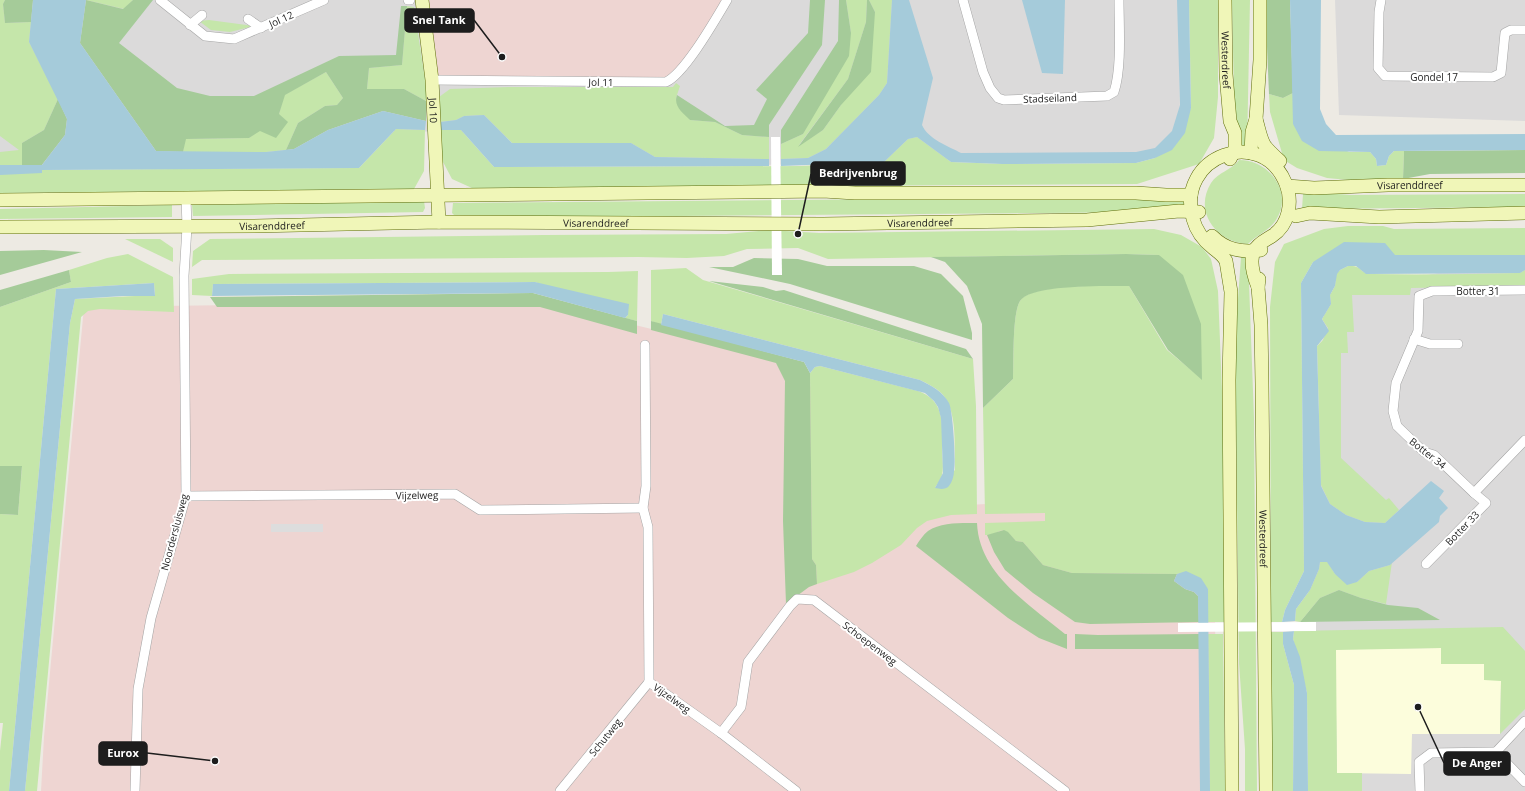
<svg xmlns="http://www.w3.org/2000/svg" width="1525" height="791" viewBox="0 0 1525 791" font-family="'Open Sans',sans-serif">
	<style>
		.residential { fill: #dbdada }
		.commercial { fill: #eed5d2 }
		.education { fill: #fcfddc }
		.grass { fill: #c5e6aa }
		.forest { fill: #a5cb99 }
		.parking { fill: #ddd }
		.water { fill: #a5cbda }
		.pier { fill: #fff }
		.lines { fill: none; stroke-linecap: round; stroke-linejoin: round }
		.street-casing { stroke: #a4a4a4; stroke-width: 10 }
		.secondary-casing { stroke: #5e6e09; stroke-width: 14 }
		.street { stroke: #fff; stroke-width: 9 }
		.secondary { stroke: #f0f6b8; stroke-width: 13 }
		.labels { text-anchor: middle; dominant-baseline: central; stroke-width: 4; stroke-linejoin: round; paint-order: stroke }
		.street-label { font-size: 10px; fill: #1d1d1d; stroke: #fff }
		.leader { fill: none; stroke: #1d1d1d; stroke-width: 1.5 }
		.callout-dot { fill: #1d1d1d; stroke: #fff; stroke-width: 1.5 }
		.callout { fill: #1d1d1d; stroke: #1d1d1d; stroke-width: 1.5 }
		.callout-label { font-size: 11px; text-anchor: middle; font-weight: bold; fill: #fff }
	</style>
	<rect width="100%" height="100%" fill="#edeae3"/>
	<g class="residential">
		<polygon points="0,0 1179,0 1180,125 1156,154 725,166 467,132 377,131 342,164 0,167"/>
		<polygon points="1335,0 1525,0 1525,121 1339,115"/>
		<polygon points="1525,257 1525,791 1317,791 1309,596 1325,294"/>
	</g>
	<g class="commercial">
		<polygon points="419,0 727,0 671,82 432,80"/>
		<polygon points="535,301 785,361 931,507 1025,502 1216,533 1215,617 1217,791 41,791 44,737 84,307"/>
	</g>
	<polygon class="education" points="1441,648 1441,664 1484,664 1501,681 1500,734 1412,734 1411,774 1337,773 1335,649"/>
	<g class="grass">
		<polygon points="0,0 5,0 3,4 5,23 31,22 29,42 58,99 44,130 22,143 22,170 359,168 396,129 425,130 424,171 414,189 0,193 0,152 19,150 0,136"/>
		<polygon points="86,0 133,0 124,9"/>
		<polygon points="846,0 867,0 866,22 848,79 799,145 823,130 841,105 875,12 869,0 892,0 887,83 879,95 826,149 808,158 781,159 781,144 803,134 851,33"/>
		<polygon points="1189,0 1218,0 1218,97 1214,138 1199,164 1137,184 472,188 452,179 442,160 441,130 461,130 494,167 801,166 884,162 908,139 917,137 951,162 1002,164 1136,163 1155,158 1191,108"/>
		<polygon points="1232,0 1250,0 1247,148 1240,147 1234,96"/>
		<polygon points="407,6 414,7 426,86 426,101 404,89 367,89 369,68 402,65"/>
		<polygon points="209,20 254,26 230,32 211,30 199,21"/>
		<polygon points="326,72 343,98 337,105 325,106 298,123 286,150 266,152 183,152 185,139 249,138 279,114 284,95"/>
		<polygon points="676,83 680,86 676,98 690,120 715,122 742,135 769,137 769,159 655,157 631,143 512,143 484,115 464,116 456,120 440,122 439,97 450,89 509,87 673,87"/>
		<polygon points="1293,93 1293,124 1349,152 1370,152 1376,159 1377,166 1386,165 1389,156 1394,151 1404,151 1403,179 1348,180 1327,178 1297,168 1284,160 1270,112 1269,94 1283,98"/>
		<path d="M1239 160C1269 160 1294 192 1276 220 1269 231 1257 235 1248 244 1217 243 1193 212 1211 183 1218 172 1232 170 1239 160Z"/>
		<polygon points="1328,193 1350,195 1525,194 1525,207 1302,209 1303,194"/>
		<polygon points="1130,197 1185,201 1185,206 1149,212 457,218 452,213 453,203"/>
		<polygon points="403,201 424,201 425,208 423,212 193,216 192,205"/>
		<polygon points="172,205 172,217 0,219 0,209"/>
		<polygon points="1348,226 1383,226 1394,229 1525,228 1525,255 1395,255 1313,262 1301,283 1304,571 1285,610 1282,622 1271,622 1270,307 1275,262 1284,244 1324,229"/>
		<path d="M1154 229 1181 235 1202 247 1211 259 1218 291 1223 416 1225 622H1208V589L1186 572 1177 574 1072 573 1043 565 1023 542 1016 541C998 521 1002 536 985 535V523L1045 521V513L985 514 983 408 1013 379C1014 362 1012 314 1020 301 1030 283 1108 286 1129 286L1167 350 1202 379 1159 255 1126 254 828 259 798 248 747 249 724 256 687 258 638 257 202 260 192 267 193 251 210 239 544 235 726 234 769 230 819 233Z"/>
		<polygon points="125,239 160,239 173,248 173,262"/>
		<polygon points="128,254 173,277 174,312 100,309 88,311 81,317 37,791 25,791 70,323 75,299 155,295 154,283 56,289 9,791 0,791 0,751 3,723 0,723 0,514 18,515 22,467 0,466 0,307 71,282 69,270 107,258"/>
		<polygon points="1248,256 1254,418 1257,791 1245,791 1245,749 1239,663 1235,341 1241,257"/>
		<path d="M1348 266C1364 265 1358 274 1373 274 1422 275 1471 274 1520 273L1525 270V286L1411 288 1410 295H1352L1354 332H1347L1348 353H1341V458L1386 500 1389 498 1399 510 1385 523 1365 522 1346 515 1330 504 1321 485 1317 346 1323 340 1328 328 1322 319 1331 304 1330 295 1335 286 1336 274 1340 270Z"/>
		<path d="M686 268 703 280 973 359 976 406 977 514 951 515 927 521 917 528 901 545 872 563 854 572 817 584 816 565 812 559 810 373 815 367 820 366 918 391C946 401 942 425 942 449 942 457 944 467 942 475 941 480 937 484 935 488L955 470C954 448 958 413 943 395 937 388 928 384 920 380L663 314 661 325 651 321V270Z"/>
		<polygon points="638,271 637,321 625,318 628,315 535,282 213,284 212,296 192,295 192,279 229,274 608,272"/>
		<polygon points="1327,561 1335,574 1357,582 1369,571 1390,565 1392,562 1386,604 1361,598 1339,590 1320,598 1300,622 1295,621 1296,609 1310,590 1319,569 1320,562"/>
		<polygon points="1503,627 1525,651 1525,709 1500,734 1501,681 1484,680 1484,664 1441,664 1441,648 1336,650 1337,773 1362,773 1362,791 1308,791 1307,693 1293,639 1294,631"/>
		<polygon points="1271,632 1283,632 1283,644 1294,685 1293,791 1272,791"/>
		<polygon points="1208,634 1223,634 1225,791 1210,791"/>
	</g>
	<g class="forest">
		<polygon points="5,0 33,0 31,22 5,23 3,4"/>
		<polygon points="86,0 123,9 133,0 153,0 119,43 177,88 210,96 254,96 339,56 396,55 401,6 407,6 402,65 369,68 367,89 404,89 426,101 426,121 383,111 328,130 294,149 286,150 298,123 325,106 337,105 343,98 326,72 285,95 279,114 288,122 276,138 260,131 249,138 186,139 183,152 156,151 80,43"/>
		<path d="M810 0H825L822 45 769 125V137L742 135 715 122 690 120C683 113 673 106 677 95L725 126 754 125 767 99 756 90 808 33Z"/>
		<polygon points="839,0 846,0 851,33 849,56 803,134 781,144 781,130 838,41"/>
		<polygon points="867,0 869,0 875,12 871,72 841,105 823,130 798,147 848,79 866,22"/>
		<polygon points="1265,0 1290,0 1293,93 1283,98 1269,94"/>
		<polygon points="58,99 67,119 65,135 38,170 22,170 22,143 44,130"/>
		<polygon points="1525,150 1525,173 1430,174 1403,179 1404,151"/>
		<polygon points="44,250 82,252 0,275 0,251"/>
		<path d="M1126 254 1159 255 1183 275 1201 324 1202 380 1168 350 1129 286C1108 286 1030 284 1020 301 1012 314 1014 362 1013 379L983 408 982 324 967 286 945 262 931 257Z"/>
		<polygon points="754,258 798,259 827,266 914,266 941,274 963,296 972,333 972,340 790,284 709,267 733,267"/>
		<polygon points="69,270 71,282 0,307 0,290"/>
		<polygon points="709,281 763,287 776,291 784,290 966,349 973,359"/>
		<polygon points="533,293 637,321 637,334 540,307 217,307 210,297"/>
		<polygon points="651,321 804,362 810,373 812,559 816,565 817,584 809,587 786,604 783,521 785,381 776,363 651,330"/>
		<polygon points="0,466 22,466 18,515 0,514"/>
		<path d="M977 523C979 574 1029 604 1065 634H1067V649L1039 638 1008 618 916 546C919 541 923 535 928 531 941 522 962 523 977 523Z"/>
		<polygon points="1004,530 1008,532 1016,541 1023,542 1043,565 1072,573 1177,574 1174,581 1185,589 1194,592 1198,596 1199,622 1090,624 1075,622 1033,593 1005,570 994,552 987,535"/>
		<polygon points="1339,590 1361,598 1388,605 1418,608 1440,620 1300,622 1320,598"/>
		<polygon points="1075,634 1098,635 1199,634 1199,649 1075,649"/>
	</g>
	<rect class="parking" x="271" y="524" width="52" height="8"/>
	<g class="water">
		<polygon points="33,0 86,0 80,43 156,151 266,152 294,149 328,130 383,111 426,121 425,130 396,129 359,168 42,170 42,173 0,175 0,165 42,165 65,135 67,119 29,42"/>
		<path d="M892 0H909L933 78 922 125C928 139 948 146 961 153L1136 152 1155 148 1172 131 1180 105 1177 0H1189L1191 108 1185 133 1172 150 1155 158 1136 163 1002 164 951 162 917 137 908 139 884 162 781 166V159L808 158 826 149 879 95 887 83Z"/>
		<polygon points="1022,0 1065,0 1063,74 1042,73"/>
		<polygon points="1290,0 1321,0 1320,109 1326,124 1336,135 1525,134 1525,150 1394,151 1389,156 1386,165 1377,166 1376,159 1370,152 1319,151 1302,141 1293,124"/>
		<polygon points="484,115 512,143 631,143 655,157 769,159 769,166 494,167 461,130 441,130 440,122 456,120 464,116"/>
		<polygon points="1344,242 1385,243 1395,255 1525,255 1525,270 1520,273 1366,274 1356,266 1348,266 1340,270 1337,274 1335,286 1330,295 1331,304 1322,319 1329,331 1317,346 1321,486 1330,504 1346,515 1365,522 1385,523 1431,481 1444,491 1439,498 1448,508 1440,516 1439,522 1390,565 1369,571 1357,582 1347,585 1335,574 1327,562 1320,562 1319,569 1310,590 1296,609 1295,621 1282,622 1285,610 1304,571 1301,283 1313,262"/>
		<polygon points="535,282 629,304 628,315 625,318 533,293 212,296 213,284"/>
		<polygon points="154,283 155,296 123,296 75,299 70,323 25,791 9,791 56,289"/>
		<path d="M663 314 920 380C932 386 942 391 949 403 953 411 956 461 954 471 954 476 952 482 949 486 945 490 940 489 935 488L943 473 941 418 938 407 934 401 925 393 820 366 815 367 810 373 804 362 661 325Z"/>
		<polygon points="1186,571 1201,578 1208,589 1210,791 1200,791 1198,596 1194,592 1185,589 1174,581 1177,574"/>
		<polygon points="1294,631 1293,639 1300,657 1307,693 1308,791 1293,791 1294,685 1283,644 1283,632"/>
	</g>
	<g class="pier">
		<polygon points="771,137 780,137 782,275 772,275"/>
		<polygon points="1316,622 1316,631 1178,632 1178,623"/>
	</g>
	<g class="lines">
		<g class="street-casing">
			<g id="street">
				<polyline points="160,0 205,36 234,39 324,0"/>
				<polyline points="408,0 410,0"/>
				<path d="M963 0 983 72 990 88 998 98 1004 100 1107 96 1114 92C1122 68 1119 26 1119 0"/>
				<polyline points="1381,0 1379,12 1378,68 1385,76 1493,77 1501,73 1505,33 1511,30 1525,30"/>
				<polyline points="248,19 261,28"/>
				<polyline points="190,25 202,15"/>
				<path d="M432 80 666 82C685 73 715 20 727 0"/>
				<polyline points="1414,339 1430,344 1458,344"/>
				<polyline points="645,345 646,486 643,508 648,527 649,682 721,733 796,791"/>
				<polyline points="1474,493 1434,455 1424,452 1397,426 1393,411 1396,383 1418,331 1419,296 1432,291 1525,290"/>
				<polyline points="186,496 455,494 480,510 643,508"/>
				<polyline points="1426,564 1486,503 1474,493 1525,440"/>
				<polyline points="721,733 741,707 748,662 790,606 797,599 814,600 1065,791"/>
				<polyline points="1496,752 1525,721"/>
				<polyline points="135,791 138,689 151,618 186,496 184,276 187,227 186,198"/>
				<polyline points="560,791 649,682"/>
				<polyline points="1420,791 1419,762 1431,753 1496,752 1525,782"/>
			</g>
		</g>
		<g class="secondary-casing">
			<g id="secondary">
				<path id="s1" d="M422 0 432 80 439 222"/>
				<path id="s2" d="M1225 0 1226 74 1230 121 1235 133V149L1230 159"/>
				<path d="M1256 119C1263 144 1260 143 1280 161"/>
				<polyline points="1251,153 1252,132 1256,119 1260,60 1260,0"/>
				<path id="s3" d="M1287 186 1314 188 1388 185H1525"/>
				<polyline points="0,200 823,191 855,193 1136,193 1166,195 1191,195"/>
				<polyline points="1296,216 1310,213 1379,217 1525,213"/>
				<path id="s4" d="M0 227 254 226 439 222 823 224 1087 220 1179 211 1199 212"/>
				<path d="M1212 236C1226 250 1242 253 1261 250"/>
				<path id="s5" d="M1259 279 1258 287 1261 325 1262 384 1266 791"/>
				<path d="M1232 791 1229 380 1231 292 1226 261C1223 255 1218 252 1213 248 1204 241 1196 230 1193 219 1175 156 1262 124 1286 184 1293 202 1289 225 1272 236 1266 240 1258 243 1254 251 1249 262 1254 277 1258 287"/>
			</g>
		</g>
		<use href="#street" class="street"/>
		<use href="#secondary" class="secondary"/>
	</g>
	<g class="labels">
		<g class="street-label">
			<text transform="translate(281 19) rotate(-24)">Jol 12</text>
			<text stroke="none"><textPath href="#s2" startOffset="60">Westerdreef</textPath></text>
			<text x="1434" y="77">Gondel 17</text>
			<text transform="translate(601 82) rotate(1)">Jol 11</text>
			<text transform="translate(1050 98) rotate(-2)">Stadseiland</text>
			<text stroke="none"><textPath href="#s1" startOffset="111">Jol 10</textPath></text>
			<text stroke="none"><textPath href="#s3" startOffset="123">Visarenddreef</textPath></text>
			<text stroke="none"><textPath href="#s4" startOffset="920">Visarenddreef</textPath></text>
			<text stroke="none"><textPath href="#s4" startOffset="596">Visarenddreef</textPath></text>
			<text stroke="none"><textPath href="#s4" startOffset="272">Visarenddreef</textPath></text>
			<text x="1478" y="291">Botter 31</text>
			<text transform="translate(1428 453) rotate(38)">Botter 34</text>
			<text transform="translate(417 495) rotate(-1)">Vijzelweg</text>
			<text transform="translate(1462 528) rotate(-46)">Botter 33</text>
			<text transform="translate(174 532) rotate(-75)">Noordersluisweg</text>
			<text stroke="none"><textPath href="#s5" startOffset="260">Westerdreef</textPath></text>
			<text transform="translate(870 643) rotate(37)">Schoepenweg</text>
			<text transform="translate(672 698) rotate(35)">Vijzelweg</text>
			<text transform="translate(605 737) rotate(-51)">Schutweg</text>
		</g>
	</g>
	<path class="leader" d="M502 57L474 20M798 234L811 174M215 761L147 753M1418 707L1444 763"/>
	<g class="callout-dot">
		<circle cx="502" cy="57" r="4"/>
		<circle cx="798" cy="234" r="4"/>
		<circle cx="215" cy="761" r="4"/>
		<circle cx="1418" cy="707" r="4"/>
	</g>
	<g class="callout">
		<rect x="405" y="9" width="69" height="23" rx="4"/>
		<rect x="811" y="162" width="94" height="23" rx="4"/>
		<rect x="99" y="742" width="48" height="23" rx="4"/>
		<rect x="1444" y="752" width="66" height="23" rx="4"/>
	</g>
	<g class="callout-label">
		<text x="439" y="24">Snel Tank</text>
		<text x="858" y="177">Bedrijvenbrug</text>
		<text x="123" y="757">Eurox</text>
		<text x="1477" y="767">De Anger</text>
	</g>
</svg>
